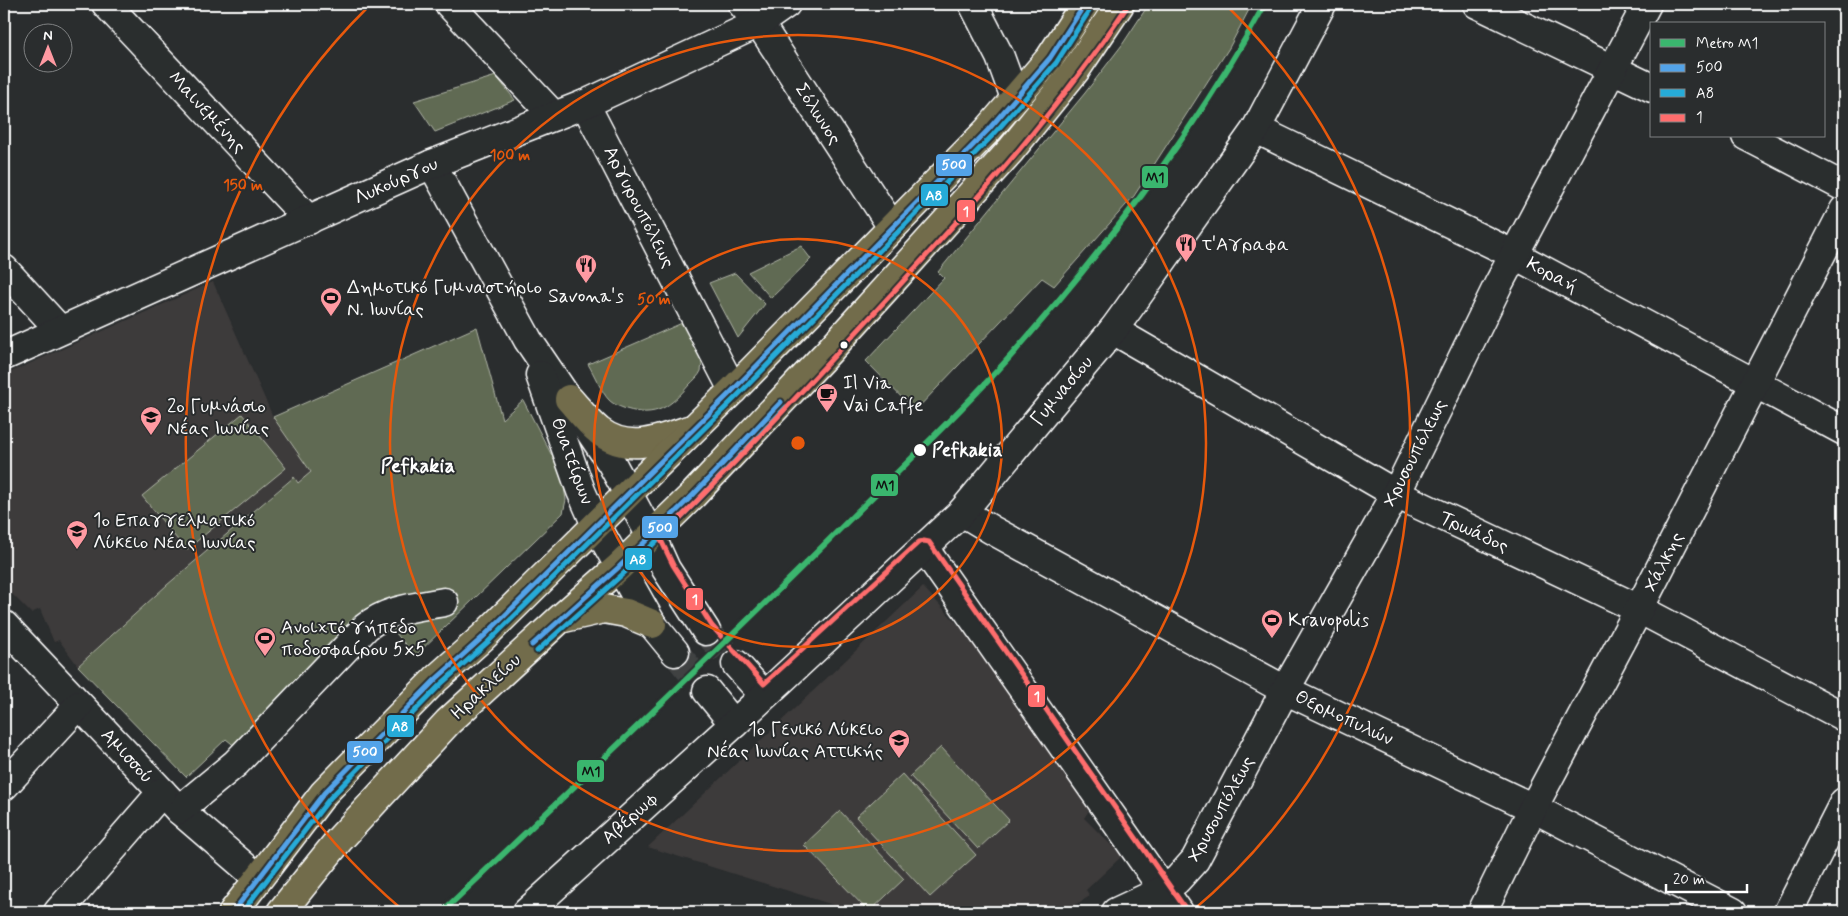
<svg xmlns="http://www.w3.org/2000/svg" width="1848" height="916" viewBox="0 0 1848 916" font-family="Mynerve,sans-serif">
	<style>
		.built { fill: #3e3b3b }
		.green { fill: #616b52; stroke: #b0b5a8 }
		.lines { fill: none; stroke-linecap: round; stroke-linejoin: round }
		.minor-tunnel { stroke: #3f4243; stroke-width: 28; stroke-dasharray: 28 14; stroke-linecap: butt }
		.minor-casing { stroke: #fff; stroke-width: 31 }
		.major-casing { stroke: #fff; stroke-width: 31 }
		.minor { stroke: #2a2d2e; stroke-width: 28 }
		.major { stroke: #726c4b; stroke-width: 28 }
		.bus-1-casing { stroke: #2a2d2e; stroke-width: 9 }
		.bus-2-casing { stroke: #2a2d2e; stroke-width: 9 }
		.bus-3-casing { stroke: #2a2d2e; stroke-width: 9 }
		.bus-1 { stroke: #53a3e8; stroke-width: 5 }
		.bus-2 { stroke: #26abd8; stroke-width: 5 }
		.bus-3 { stroke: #ff6d6d; stroke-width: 5 }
		.metro-1-casing { stroke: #2a2d2e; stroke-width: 10 }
		.metro-1 { stroke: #3ab66e; stroke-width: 6 }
		.ring { fill: none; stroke: #e8590c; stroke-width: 2.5 }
		.bus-dot { fill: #fff; stroke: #2a2d2e; stroke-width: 2 }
		.labels { text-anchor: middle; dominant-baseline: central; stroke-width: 4; stroke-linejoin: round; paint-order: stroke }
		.street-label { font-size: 19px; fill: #fff; stroke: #2a2d2e }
		.poi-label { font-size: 19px; fill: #fff; stroke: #2a2d2e; text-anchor: start }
		.stop-label { font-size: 19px; font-weight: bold; fill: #fff; stroke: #2a2d2e; text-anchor: start }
		.neighbourhood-label { font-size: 20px; font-weight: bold; fill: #fff; stroke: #2a2d2e }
		.centre { fill: #e8590c; stroke: #2a2d2e; stroke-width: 2.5 }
		.ring-label { font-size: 15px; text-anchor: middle; font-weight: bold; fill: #e8590c; stroke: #2a2d2e; stroke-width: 4; stroke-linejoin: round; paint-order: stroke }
		.line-badge { stroke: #2a2d2e; stroke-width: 2 }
		.badge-label { font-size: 14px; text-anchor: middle; font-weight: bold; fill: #fff }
		.pale-badge-label { font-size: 14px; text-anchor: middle; font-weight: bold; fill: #111 }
	</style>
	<rect width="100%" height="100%" fill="#2a2d2e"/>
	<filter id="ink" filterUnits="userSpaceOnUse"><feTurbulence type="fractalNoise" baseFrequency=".02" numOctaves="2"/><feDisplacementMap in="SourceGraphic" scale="10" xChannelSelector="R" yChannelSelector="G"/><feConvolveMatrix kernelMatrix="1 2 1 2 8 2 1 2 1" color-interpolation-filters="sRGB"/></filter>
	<g filter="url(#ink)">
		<g class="built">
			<polygon points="213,282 273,417 311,472 298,484 293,477 167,585 78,666 59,640 54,642 40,609 31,613 4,586 4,375"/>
			<polygon points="923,587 977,645 1090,809 1084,818 1122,856 1086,890 1090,896 1063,912 856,912 648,847"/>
		</g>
		<g class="green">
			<polygon points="1149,4 1252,4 1229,48 1134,196 1054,286 1042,278 915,411 866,361 944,278 938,272 1085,93 1122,45"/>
			<polygon points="496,76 515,100 435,132 414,101"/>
			<polygon points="801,246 811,259 771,298 748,272"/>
			<polygon points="735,273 765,304 738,338 709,283"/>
			<path d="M689 320C695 336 705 353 701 371 699 376 693 381 689 385 670 407 656 418 626 409 621 407 614 405 609 400 602 393 594 374 588 364Z"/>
			<polygon points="477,327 502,419 523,400 562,475 566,500 563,513 415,656 374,607 237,748 226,739 186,777 78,666 167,585 294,477 298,483 311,472 273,417"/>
			<polygon points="242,414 286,468 186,550 142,496"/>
			<polygon points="941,747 1009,820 978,849 910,776"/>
			<polygon points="902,774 976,855 930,897 856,817"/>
			<polygon points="840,811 904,879 869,912 804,845"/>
		</g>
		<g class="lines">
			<g class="minor-tunnel">
				<polyline points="706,631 736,664"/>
				<polyline points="675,652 707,691"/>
			</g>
			<g class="minor-casing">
				<g id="minor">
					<polyline points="106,4 309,220"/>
					<polyline points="449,4 554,116"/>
					<polyline points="742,4 759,23 892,227"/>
					<polyline points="973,4 1000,57 1015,98"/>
					<polyline points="1477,4 1652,88"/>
					<polyline points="585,104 733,390"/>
					<polyline points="1256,129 1513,254 1844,431"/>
					<polyline points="1746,136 1844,187"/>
					<polyline points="432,164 528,340 612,464 651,536 666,569 706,631"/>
					<polyline points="4,269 60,330"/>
					<polyline points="1113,330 1396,494 1639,609 1844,717"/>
					<polyline points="4,356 432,164 585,104 759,23 786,4"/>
					<polyline points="540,375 581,491 596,525 652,624 675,652"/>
					<polyline points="962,512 992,530 1285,690 1533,808 1733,912"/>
					<polyline points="924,548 1179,912"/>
					<polyline points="4,625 179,810 258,878"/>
					<polyline points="736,664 764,695"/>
					<polyline points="707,691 734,724"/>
					<polyline points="4,786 79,705"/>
					<path d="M179 810 236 763 366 627C388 609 417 607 444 602"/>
					<polyline points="58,912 162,792"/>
					<polyline points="527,912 734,724 962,512 1113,330 1129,308 1256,129 1322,4"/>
					<polyline points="1116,912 1163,890 1177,880 1195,860 1285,690 1396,494 1499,283 1647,4"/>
					<polyline points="1482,912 1533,808 1639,609 1844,210"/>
					<polyline points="1788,912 1844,802"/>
				</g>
			</g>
			<g class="major-casing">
				<g id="major">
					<path d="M569 399C578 409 588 422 599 431 628 453 657 441 688 430"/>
					<polyline points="564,618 604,609 626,613 652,624"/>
					<polyline points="233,912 324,793 436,679 483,637 733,390 988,130 1050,58 1085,4"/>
					<polyline points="281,912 339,840 448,722 560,619 619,567 693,495 829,351 1011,150 1075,71 1120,4"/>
				</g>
			</g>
			<use href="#minor" class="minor"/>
			<use href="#major" class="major"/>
			<g class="bus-1-casing">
				<g id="bus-1">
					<polyline points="532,645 619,567 693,495 781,402"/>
					<polyline points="233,912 324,793 436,679 483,637 733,390 988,130 1050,58 1085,4"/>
				</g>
			</g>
			<g class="bus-2-casing">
				<g id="bus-2">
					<polyline points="537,651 624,573 698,500 786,407"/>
					<polyline points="242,912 330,798 441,684 488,642 738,395 993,135 1056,63 1091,8"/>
				</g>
			</g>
			<g class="bus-3-casing">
				<path id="bus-3" d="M1126 8C1059 109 978 199 897 288 819 373 742 457 660 538L673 565 712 626 764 684 919 542 924 541 929 542 1185 908"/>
			</g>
			<use href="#bus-1" class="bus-1"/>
			<use href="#bus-2" class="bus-2"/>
			<use href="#bus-3" class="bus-3"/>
			<g class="metro-1-casing">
				<path id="metro-1" d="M442 912C578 783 715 654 847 522 901 468 957 416 1008 359 1105 250 1195 132 1265 4"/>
			</g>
			<use href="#metro-1" class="metro-1"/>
		</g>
	</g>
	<g class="ring">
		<circle cx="798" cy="443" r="204"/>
		<circle cx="798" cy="443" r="408"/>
		<path d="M405 912A612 612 0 0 1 369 6M1227 6A612 612 0 0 1 1191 912"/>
	</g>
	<defs>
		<g id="restaurant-pin" transform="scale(1.125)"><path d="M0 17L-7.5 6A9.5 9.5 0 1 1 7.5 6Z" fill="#ff9aa2" stroke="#2a2d2e"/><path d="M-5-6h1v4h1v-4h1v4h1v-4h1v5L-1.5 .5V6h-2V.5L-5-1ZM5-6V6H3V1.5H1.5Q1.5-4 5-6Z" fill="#111"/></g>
		<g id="stadium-pin" transform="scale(1.125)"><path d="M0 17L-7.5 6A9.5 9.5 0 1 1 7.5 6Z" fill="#ff9aa2" stroke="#2a2d2e"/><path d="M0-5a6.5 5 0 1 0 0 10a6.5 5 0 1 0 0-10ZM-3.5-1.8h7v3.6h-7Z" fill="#111"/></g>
		<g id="cafe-pin" transform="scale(1.125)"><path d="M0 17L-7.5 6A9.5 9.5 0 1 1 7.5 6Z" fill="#ff9aa2" stroke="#2a2d2e"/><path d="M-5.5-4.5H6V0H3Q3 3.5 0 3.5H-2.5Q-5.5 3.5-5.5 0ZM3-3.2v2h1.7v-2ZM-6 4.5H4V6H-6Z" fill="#111"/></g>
		<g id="school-pin" transform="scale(1.125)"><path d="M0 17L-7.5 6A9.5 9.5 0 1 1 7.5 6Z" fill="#ff9aa2" stroke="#2a2d2e"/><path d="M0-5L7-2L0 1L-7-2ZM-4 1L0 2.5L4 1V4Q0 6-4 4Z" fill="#111"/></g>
	</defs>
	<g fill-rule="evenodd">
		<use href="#restaurant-pin" x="1186" y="244"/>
		<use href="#restaurant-pin" x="586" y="265"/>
		<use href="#stadium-pin" x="331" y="298"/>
		<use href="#cafe-pin" x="827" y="394"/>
		<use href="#school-pin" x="151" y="417"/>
		<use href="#school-pin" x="77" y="531"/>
		<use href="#stadium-pin" x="1272" y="620"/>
		<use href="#stadium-pin" x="265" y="638"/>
		<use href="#school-pin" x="899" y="740"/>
	</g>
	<g class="bus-dot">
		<circle cx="844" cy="345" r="4.5"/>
		<circle cx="920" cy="450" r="7"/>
	</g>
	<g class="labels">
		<g class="street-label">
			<text transform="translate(207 112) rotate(47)">Μαινεμένης</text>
			<text transform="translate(818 114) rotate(57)">Σόλωνος</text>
			<text transform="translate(396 181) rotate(-24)">Λυκούργου</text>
			<text transform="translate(639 207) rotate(63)">Αργυρουπόλεως</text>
			<text transform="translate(1552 275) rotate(28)">Κοραή</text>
			<text transform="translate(1062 391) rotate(-50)">Γυμνασίου</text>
			<text transform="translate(1415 453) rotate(-63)">Χρυσουπόλεως</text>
			<text transform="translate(572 461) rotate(70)">Θυατείρων</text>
			<text transform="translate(1474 532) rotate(25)">Τρωάδος</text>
			<text transform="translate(1664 562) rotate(-63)">Χάλκης</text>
			<text transform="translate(486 687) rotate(-43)">Ηρακλείου</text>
			<text transform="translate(1344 718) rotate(25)">Θερμοπυλών</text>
			<text transform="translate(127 756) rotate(47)">Αμισσού</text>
			<text transform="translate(1221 809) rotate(-61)">Χρυσουπόλεως</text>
			<text transform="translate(630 818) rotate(-42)">Αβέρωφ</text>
		</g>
		<g class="poi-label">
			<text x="1202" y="244">τ'Αγραφα</text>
			<text x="347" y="287">Δημοτικό Γυμναστήριο<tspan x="347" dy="22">Ν. Ιωνίας</tspan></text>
			<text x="586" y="296" text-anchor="middle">Savona's</text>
			<text x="843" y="383">Il Via<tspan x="843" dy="22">Vai Caffe</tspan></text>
			<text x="167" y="406">2ο Γυμνάσιο<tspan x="167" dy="22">Νέας Ιωνίας</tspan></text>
			<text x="93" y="520">1ο Επαγγελματικό<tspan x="93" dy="22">Λύκειο Νέας Ιωνίας</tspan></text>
			<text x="1288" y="620">Kravopolis</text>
			<text x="281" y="627">Ανοιχτό γήπεδο<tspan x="281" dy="22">ποδοσφαίρου 5x5</tspan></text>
			<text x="883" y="729" text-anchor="end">1ο Γενικό Λύκειο<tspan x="883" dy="22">Νέας Ιωνίας Αττικής</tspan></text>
		</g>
		<g class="stop-label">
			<text x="932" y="450">Pefkakia</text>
		</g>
		<g class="neighbourhood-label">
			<text x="418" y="466">Pefkakia</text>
		</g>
	</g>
	<circle cx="798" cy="443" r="8" class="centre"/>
	<g class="ring-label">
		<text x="510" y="160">100 m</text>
		<text x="243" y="190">150 m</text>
		<text x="654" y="304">50 m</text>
	</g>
	<g class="line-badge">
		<rect x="935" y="153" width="38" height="24" rx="5" fill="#53a3e8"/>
		<rect x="1141" y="165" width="28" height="24" rx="5" fill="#3ab66e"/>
		<rect x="920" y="183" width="29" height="24" rx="5" fill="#26abd8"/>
		<rect x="956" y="199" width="20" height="24" rx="5" fill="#ff6d6d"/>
		<rect x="870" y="473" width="29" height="24" rx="5" fill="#3ab66e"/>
		<rect x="641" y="515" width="38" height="24" rx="5" fill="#53a3e8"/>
		<rect x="624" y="547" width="29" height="24" rx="5" fill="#26abd8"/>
		<rect x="685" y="587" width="19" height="24" rx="5" fill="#ff6d6d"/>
		<rect x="1027" y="684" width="19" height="24" rx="5" fill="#ff6d6d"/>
		<rect x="386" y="714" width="29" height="24" rx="5" fill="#26abd8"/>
		<rect x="346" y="740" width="38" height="24" rx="5" fill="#53a3e8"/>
		<rect x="576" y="759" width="29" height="24" rx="5" fill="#3ab66e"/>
	</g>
	<g class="badge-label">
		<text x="954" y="169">500</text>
		<text x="934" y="200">A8</text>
		<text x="966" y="216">1</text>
		<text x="660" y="532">500</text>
		<text x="638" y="564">A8</text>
		<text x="695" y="604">1</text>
		<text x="1037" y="701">1</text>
		<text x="400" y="731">A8</text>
		<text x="365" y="756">500</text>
	</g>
	<g class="pale-badge-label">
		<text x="1155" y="182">Μ1</text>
		<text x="885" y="490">Μ1</text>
		<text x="591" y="776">Μ1</text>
	</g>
	<rect width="1848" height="916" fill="none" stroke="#2a2d2e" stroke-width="20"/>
	<rect x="10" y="10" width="1828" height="896" fill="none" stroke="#fff" stroke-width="2" filter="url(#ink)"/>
	<rect x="1650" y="22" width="175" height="115" fill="#2a2d2e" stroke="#7f8182"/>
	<rect x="1660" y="39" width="25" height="8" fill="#3ab66e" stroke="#7f8182"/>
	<text x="1696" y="48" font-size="15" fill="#ffffff">Metro Μ1</text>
	<rect x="1660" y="64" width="25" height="8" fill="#53a3e8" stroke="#7f8182"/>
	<text x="1696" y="72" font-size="15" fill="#ffffff">500</text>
	<rect x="1660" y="89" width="25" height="8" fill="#26abd8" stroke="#7f8182"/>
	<text x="1696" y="98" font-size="15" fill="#ffffff">A8</text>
	<rect x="1660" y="114" width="25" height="8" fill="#ff6d6d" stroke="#7f8182"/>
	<text x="1696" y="122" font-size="15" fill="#ffffff">1</text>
	<g transform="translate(48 48)"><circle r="24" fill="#2a2d2e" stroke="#7f8182"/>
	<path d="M0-4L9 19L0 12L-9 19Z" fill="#ff9aa2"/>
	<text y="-8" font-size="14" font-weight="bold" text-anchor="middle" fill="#ffffff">N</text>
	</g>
	<path d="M1666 884v8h81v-8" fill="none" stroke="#ffffff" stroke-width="2.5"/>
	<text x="1673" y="884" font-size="15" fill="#ffffff" stroke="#2a2d2e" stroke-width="4" paint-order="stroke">20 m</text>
</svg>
